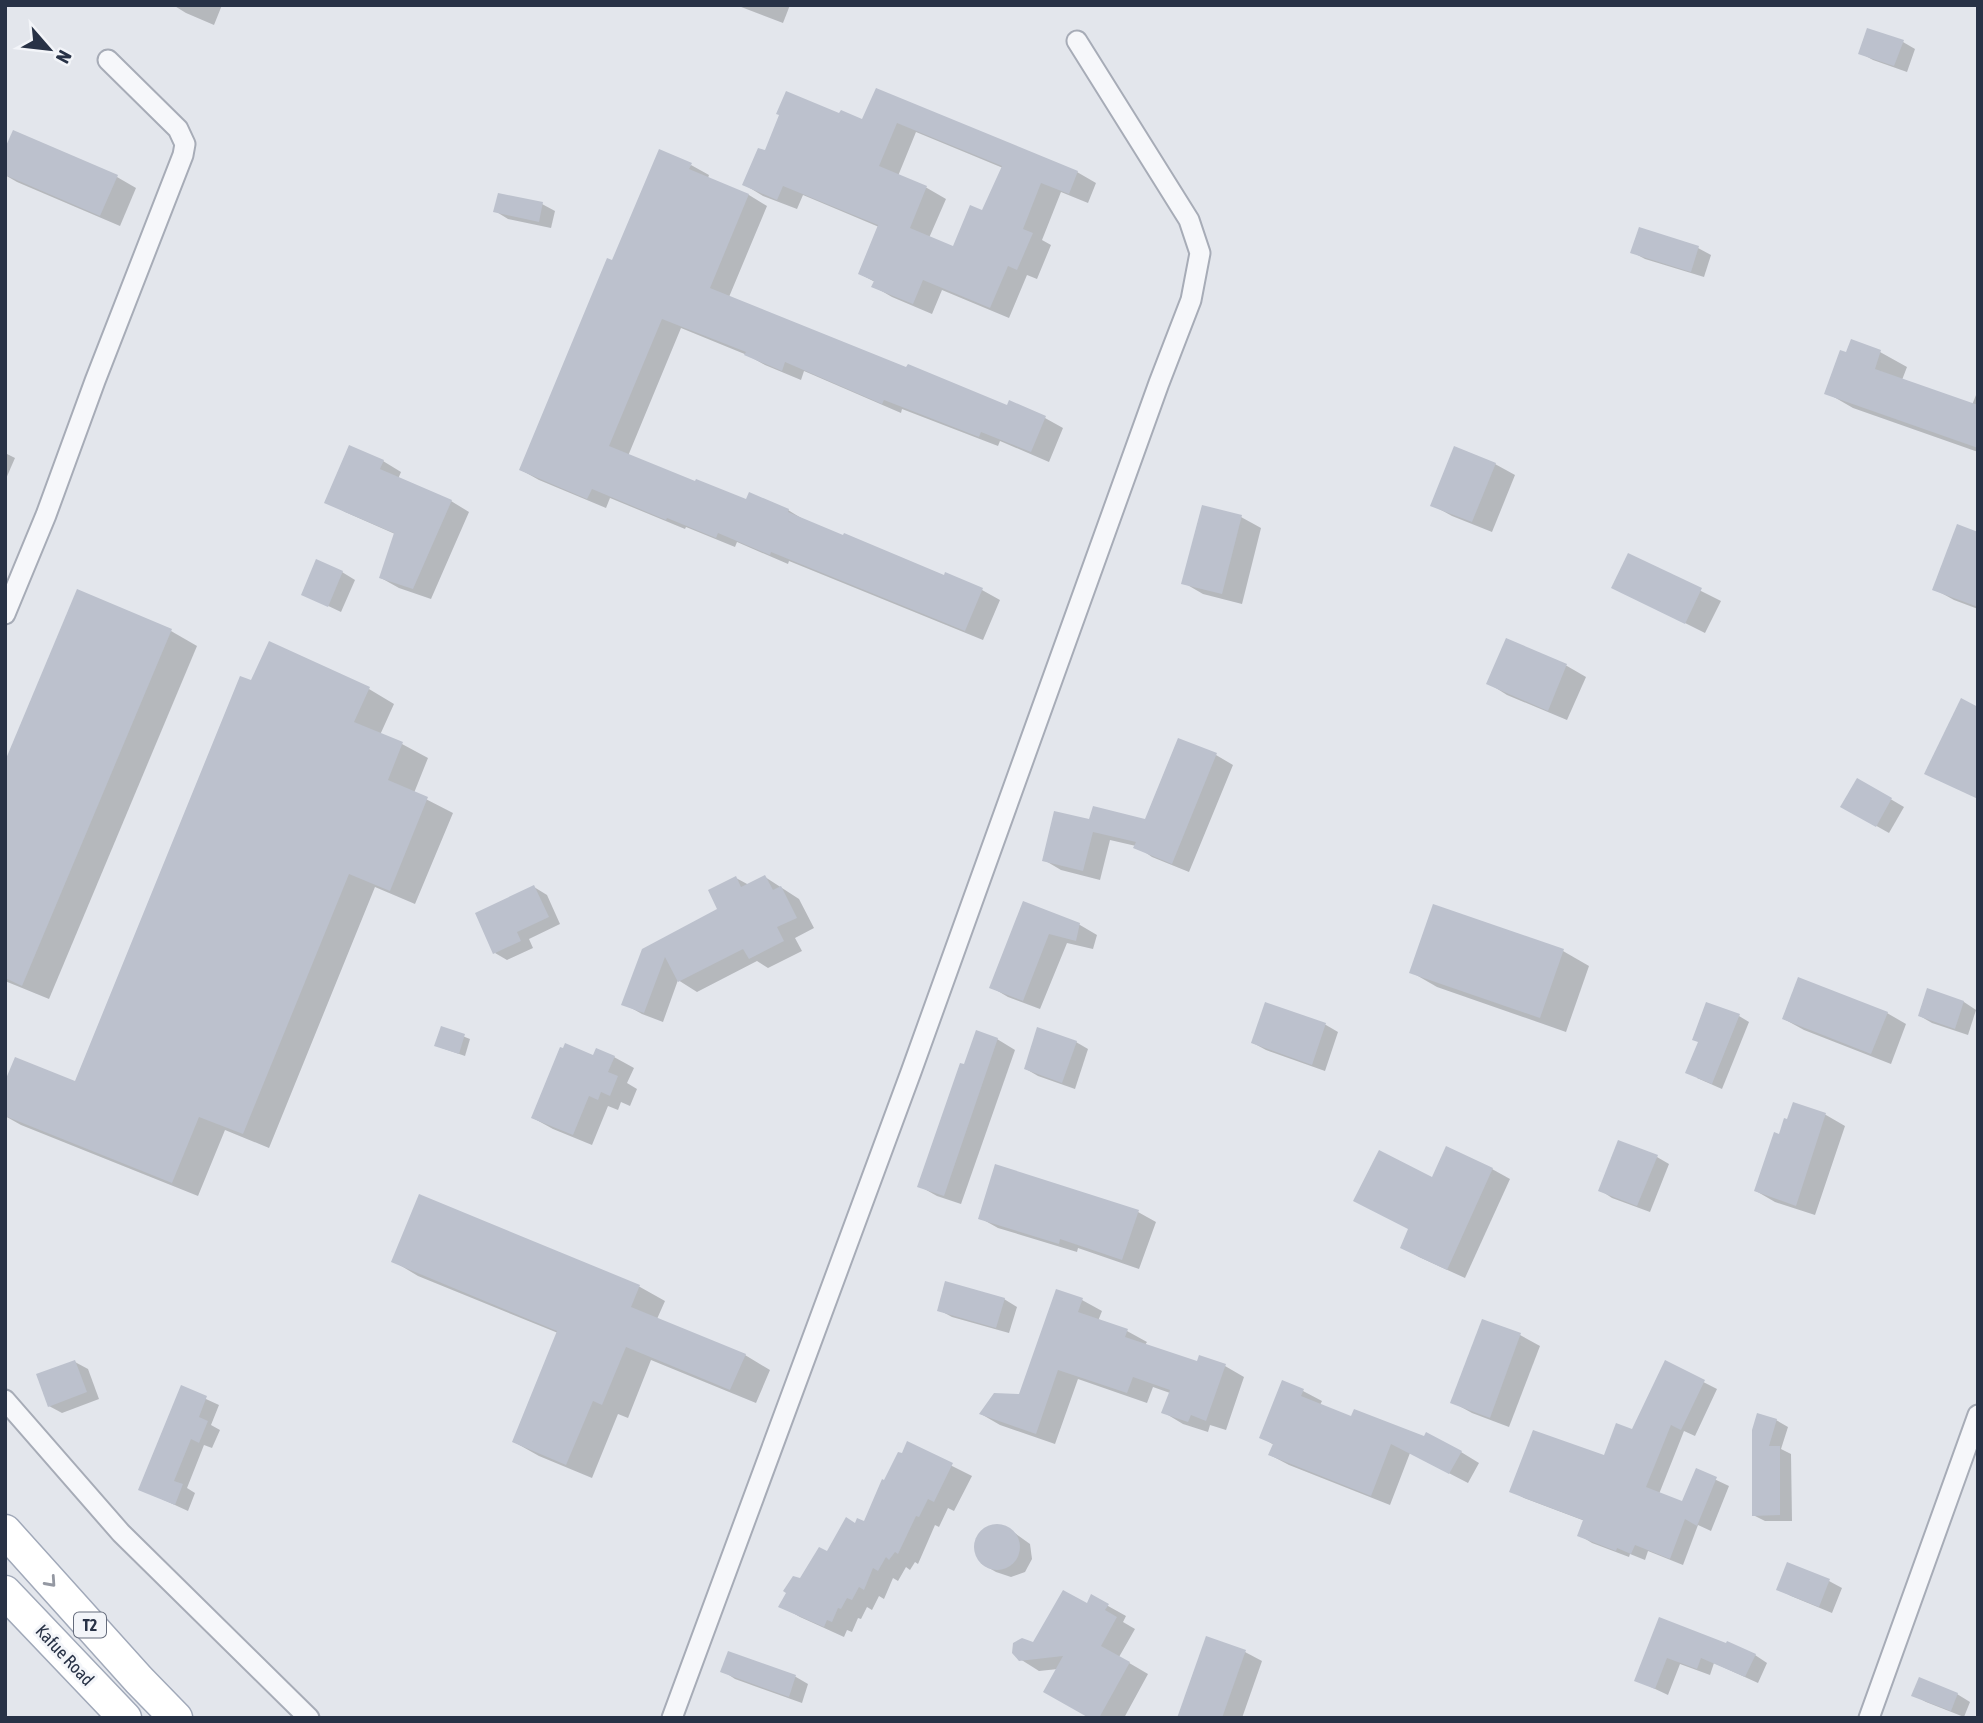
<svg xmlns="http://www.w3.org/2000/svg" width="1983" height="1723" viewBox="0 0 1983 1723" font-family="'Asap Condensed',sans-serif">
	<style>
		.shadow { fill: #0003; fill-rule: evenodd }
		.building { fill: #bcc1cd; fill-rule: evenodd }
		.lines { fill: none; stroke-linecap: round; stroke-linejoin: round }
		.minor-casing { stroke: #a7acb7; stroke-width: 23 }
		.primary-casing { stroke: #a1a9b9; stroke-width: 35 }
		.minor { stroke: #f6f7fa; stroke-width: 19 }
		.primary { stroke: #fff; stroke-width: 32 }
		.oneway { stroke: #9498a2 }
		.labels { text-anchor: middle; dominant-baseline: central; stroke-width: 6; stroke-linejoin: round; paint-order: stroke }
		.shield { fill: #f3f5f9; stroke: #656c7c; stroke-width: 2 }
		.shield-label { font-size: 16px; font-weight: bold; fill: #283246 }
		.street-label { font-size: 18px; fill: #283246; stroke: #f3f5f9 }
	</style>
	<rect width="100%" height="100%" fill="#e3e6ec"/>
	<g class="shadow">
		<polygon points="173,5 222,5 214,25 186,13"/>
		<polygon points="736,5 790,5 783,23"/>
		<polygon points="1903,42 1915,49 1907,72 1873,60 1860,53"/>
		<path d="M877 90 1077 172 1096 183 1088 203 1061 192 1042 240 1051 245 1037 279 1027 275 1009 318 942 290 932 314 892 297 873 286 875 282 860 274 879 227 803 195 797 209 763 196 745 185 766 153 840 115 863 121ZM916 132 1003 168 983 212 954 249 929 238 946 199 927 188 898 176Z"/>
		<polygon points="691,165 709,175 708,178 749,195 767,206 729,297 907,369 1008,407 1045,418 1063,428 1049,462 1000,441 998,446 902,409 901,413 804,371 801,380 765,365 747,355 681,328 628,456 747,502 788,510 806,521 945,577 982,590 1000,600 983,640 789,561 788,564 737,542 735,547 686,527 685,529 610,498 606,508 539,480 521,470 613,262"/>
		<polygon points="5,175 117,177 136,188 120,226 17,182"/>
		<polygon points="542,204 555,211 551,228 508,219 495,211"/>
		<polygon points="1698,248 1711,255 1704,277 1645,259 1632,252"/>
		<polygon points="1852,342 1880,352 1907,367 1902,380 1972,405 1978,390 1978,452 1853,408 1827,393 1847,354"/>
		<polygon points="5,453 15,458 5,481"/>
		<polygon points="383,461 401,472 398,479 451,501 469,512 431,599 399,588 381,578 395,534 345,512 327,502"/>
		<polygon points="1495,464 1515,475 1492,532 1452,516 1432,505"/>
		<polygon points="1241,517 1261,528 1242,604 1203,594 1184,583"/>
		<polygon points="1978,534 1978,609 1954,600 1934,589"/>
		<polygon points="1629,555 1721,601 1705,633 1613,587"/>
		<polygon points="342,572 355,580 341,612 303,594"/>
		<polygon points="171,631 197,646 49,999 5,981 5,765"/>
		<polygon points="1507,640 1567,666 1586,677 1567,720 1507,695 1488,683"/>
		<polygon points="270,643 369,689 394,704 380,735 402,744 428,758 414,793 453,813 415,904 375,887 269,1148 225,1130 198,1196 21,1125 5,1116 76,1084"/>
		<polygon points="1179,740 1216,755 1233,765 1189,872 1152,857 1136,846 1110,840 1100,880 1061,870 1044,860 1091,822 1146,821"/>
		<polygon points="1858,780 1904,807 1889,833 1843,807"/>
		<polygon points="765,877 799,899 814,928 795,938 802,951 768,968 757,961 697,992 678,980 663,1022 642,1014 624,1004 643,950 720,910 736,878 749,885"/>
		<polygon points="534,887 547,895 560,924 529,939 533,948 507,960 495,953"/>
		<polygon points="1024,903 1080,925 1097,935 1093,949 1067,943 1040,1009 1008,997 991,987"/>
		<polygon points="1563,951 1589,966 1566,1032 1437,987 1411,972"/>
		<polygon points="1928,990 1964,1002 1976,1010 1968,1035 1932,1023 1920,1016"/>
		<polygon points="1267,1004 1326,1025 1338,1032 1325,1071 1266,1050 1253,1043"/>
		<polygon points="1887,1013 1906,1024 1891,1064 1804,1030 1784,1019"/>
		<polygon points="1739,1016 1749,1022 1722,1089 1697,1078 1700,1043"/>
		<polygon points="442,1028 470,1039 465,1056 442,1048"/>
		<polygon points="997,1039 1015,1050 961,1204 937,1196 919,1186 965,1066"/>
		<polygon points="1076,1042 1088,1049 1075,1089 1038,1076 1026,1069"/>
		<polygon points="564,1050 594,1057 614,1057 634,1068 627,1083 637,1089 630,1106 621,1102 618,1110 608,1106 592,1145 553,1129 533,1118"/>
		<polygon points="1794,1104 1826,1115 1845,1126 1815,1215 1775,1202 1756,1191 1788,1122"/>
		<polygon points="1657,1157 1669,1164 1650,1212 1612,1198 1600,1190"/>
		<polygon points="996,1167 1138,1212 1156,1222 1139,1269 1078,1248 1077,1252 998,1228 980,1218"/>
		<polygon points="1492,1169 1510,1179 1465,1278 1419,1257 1402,1247 1433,1179"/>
		<polygon points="420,1197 640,1287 665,1301 657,1319 745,1355 770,1370 756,1403 651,1360 628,1418 618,1414 592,1478 539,1456 514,1442 558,1333 418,1276 393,1261"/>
		<polygon points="1004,1299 1017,1307 1009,1333 952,1317 939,1310"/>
		<polygon points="1082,1300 1102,1311 1098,1321 1127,1331 1147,1342 1145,1345 1198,1363 1225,1366 1244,1377 1226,1430 1210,1425 1208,1432 1183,1424 1163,1412 1170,1393 1153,1387 1147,1403 1078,1379 1055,1444 1000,1425 981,1414 1020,1396"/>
		<polygon points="1483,1321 1520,1335 1540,1346 1509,1427 1472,1413 1452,1402"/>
		<polygon points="75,1362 88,1369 99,1399 62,1413 49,1406"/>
		<polygon points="1666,1363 1717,1389 1695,1436 1684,1431 1659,1494 1683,1503 1697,1471 1729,1486 1711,1531 1698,1525 1683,1565 1648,1551 1645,1560 1630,1554 1629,1557 1592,1543 1579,1535 1585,1521 1524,1498 1511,1491 1605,1458 1633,1431"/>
		<polygon points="1283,1383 1303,1391 1322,1401 1320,1405 1352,1418 1461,1452 1479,1463 1468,1483 1410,1453 1390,1505 1289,1465 1270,1455 1274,1445 1261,1437"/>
		<polygon points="182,1388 219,1405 211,1425 220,1430 212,1448 204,1445 187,1488 195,1493 188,1511 140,1489"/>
		<polygon points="1776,1420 1788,1427 1781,1449 1791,1454 1792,1521 1765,1521 1753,1515 1753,1430"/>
		<polygon points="908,1444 972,1476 954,1511 948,1508 939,1527 935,1525 918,1564 915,1562 910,1570 906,1567 898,1581 893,1578 884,1599 879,1596 872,1610 867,1607 861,1619 858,1618 852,1632 847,1630 844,1637 800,1617 781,1606 800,1580 856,1525 865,1524"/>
		<polygon points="989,1526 1005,1526 1030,1544 1032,1559 1025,1572 1011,1577 996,1572 982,1564 975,1551 978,1536"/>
		<polygon points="1788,1564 1829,1581 1842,1588 1832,1613 1791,1596 1778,1589"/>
		<polygon points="1092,1597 1126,1616 1123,1622 1135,1629 1119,1657 1148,1674 1124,1718 1092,1718 1058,1669 1039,1671 1020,1659 1034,1645 1087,1605"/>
		<polygon points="1660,1619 1755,1655 1767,1663 1758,1683 1714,1663 1710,1675 1680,1664 1668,1695 1636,1680"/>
		<polygon points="1245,1652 1262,1661 1242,1718 1179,1718"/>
		<polygon points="729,1653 796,1677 808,1684 802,1703 735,1679 723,1671"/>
		<polygon points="1957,1694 1970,1702 1964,1717 1926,1702 1913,1695"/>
	</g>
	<g class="building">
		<polygon points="1867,28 1904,40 1894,66 1858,54"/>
		<path d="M876 88 1078 171 1069 194 1041 183 1023 229 1033 233 1017 270 1008 266 990 308 923 280 913 304 871 287 874 281 858 274 878 225 783 186 777 200 742 185 758 148 765 150 779 115 776 114 786 91 839 113 841 110 862 119ZM897 123 1002 166 982 210 970 205 953 246 910 228 927 186 879 166Z"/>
		<polygon points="13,130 118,175 100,216 5,175 5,148"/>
		<polygon points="659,149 692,163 689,169 749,194 710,288 906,367 908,364 1007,405 1009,400 1046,416 1031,452 981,432 979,437 884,400 882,404 785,362 782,371 744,355 746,352 662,319 609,446 695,481 696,479 746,499 749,492 789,509 788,512 843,535 844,533 944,575 945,572 983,588 965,631 771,552 770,555 718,533 716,538 667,518 666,520 592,489 587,499 519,470 607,258 612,260"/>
		<polygon points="498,193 543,202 539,222 493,212"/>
		<polygon points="1639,227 1699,246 1691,272 1630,253"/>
		<polygon points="1851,339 1881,350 1875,369 1978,405 1978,448 1824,394 1840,350 1846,352"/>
		<polygon points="349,445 384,460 380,469 452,500 413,589 379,578 394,533 324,503"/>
		<polygon points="1454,446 1496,463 1472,522 1430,506"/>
		<polygon points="1202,505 1242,515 1222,594 1181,584"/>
		<polygon points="1957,524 1978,532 1978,607 1932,590"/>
		<polygon points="1628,553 1702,588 1685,624 1611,588"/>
		<polygon points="316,559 343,571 328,607 301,595"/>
		<polygon points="77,589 172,629 22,986 5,978 5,761"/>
		<polygon points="1506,638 1567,664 1548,711 1486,684"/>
		<polygon points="269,641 370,687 354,722 403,742 388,780 428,797 390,891 349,874 243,1134 199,1117 172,1183 5,1116 5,1081 15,1057 75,1081 240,676 251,680"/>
		<polygon points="1961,698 1978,707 1978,799 1924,774"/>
		<polygon points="1178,738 1217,753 1172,864 1133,848 1136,842 1093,832 1083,871 1042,861 1054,811 1089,819 1093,806 1145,819"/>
		<polygon points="1857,778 1892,798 1876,827 1840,807"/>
		<polygon points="765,875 773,890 781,886 797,918 777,927 784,941 749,959 743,949 678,982 665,957 644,1013 621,1005 642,949 717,909 708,890 736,876 741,887"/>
		<polygon points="534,885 549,917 517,932 521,941 493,954 475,913"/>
		<polygon points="1023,901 1080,923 1076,941 1049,934 1023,1001 989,988"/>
		<polygon points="1433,904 1564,949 1540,1018 1409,973"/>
		<polygon points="1798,977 1888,1012 1871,1054 1782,1019"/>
		<polygon points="1927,988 1964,1001 1955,1029 1918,1016"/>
		<polygon points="1265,1002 1326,1023 1312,1065 1251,1043"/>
		<polygon points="1706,1002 1740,1014 1712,1084 1685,1073 1698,1042 1692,1040"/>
		<polygon points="441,1026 465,1034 459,1054 434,1046"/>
		<polygon points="1037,1027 1077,1041 1062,1083 1024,1069"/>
		<polygon points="976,1030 998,1038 944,1196 917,1187 960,1063 964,1064"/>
		<polygon points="565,1043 593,1055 596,1048 615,1056 608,1072 618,1076 610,1096 601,1092 598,1100 589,1096 573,1135 531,1118 560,1047 563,1048"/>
		<polygon points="1793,1102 1826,1113 1796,1206 1754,1191 1774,1132 1779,1134 1784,1118 1787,1119"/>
		<polygon points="1618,1140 1658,1155 1637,1206 1598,1191"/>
		<polygon points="1446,1146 1493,1168 1447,1270 1400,1248 1408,1229 1353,1201 1379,1150 1432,1177"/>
		<polygon points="995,1164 1139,1210 1122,1260 1060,1239 1059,1244 978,1219"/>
		<polygon points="419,1194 640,1285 631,1307 746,1354 730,1390 626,1347 602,1405 593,1401 566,1465 512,1442 557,1331 391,1262"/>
		<polygon points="945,1281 1005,1298 996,1328 937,1311"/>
		<polygon points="1056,1289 1083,1298 1078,1312 1128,1329 1125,1337 1197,1361 1199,1355 1226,1364 1206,1421 1191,1415 1188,1422 1161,1413 1170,1390 1133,1377 1127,1393 1058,1370 1036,1434 979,1414 994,1393 1019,1394"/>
		<polygon points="1482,1319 1521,1333 1490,1418 1450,1403"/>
		<polygon points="75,1360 87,1392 48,1407 36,1374"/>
		<polygon points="1665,1360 1705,1380 1681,1430 1671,1425 1646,1487 1682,1501 1696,1468 1717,1477 1697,1526 1685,1519 1670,1559 1635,1545 1631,1554 1617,1548 1616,1551 1577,1536 1583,1520 1509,1492 1533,1430 1604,1455 1616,1423 1632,1429"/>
		<polygon points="1282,1380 1304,1389 1301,1396 1351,1416 1354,1409 1424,1436 1426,1432 1462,1451 1449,1474 1391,1444 1371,1496 1291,1464 1268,1455 1273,1444 1259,1438"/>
		<polygon points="181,1385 207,1396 199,1417 208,1421 199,1443 191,1439 174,1481 183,1484 175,1505 138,1490"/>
		<polygon points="1757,1413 1777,1419 1769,1446 1780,1446 1780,1515 1752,1516 1752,1430"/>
		<polygon points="907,1441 953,1463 934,1502 928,1499 919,1517 916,1516 898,1554 895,1552 889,1560 886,1557 878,1571 873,1568 864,1590 859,1587 852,1600 847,1598 841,1609 838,1608 832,1622 827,1620 824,1627 778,1607 786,1593 783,1591 793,1576 800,1578 819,1547 827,1551 846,1517 855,1523 857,1518 864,1521 882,1479 884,1480 898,1452 902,1453"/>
		<circle cx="997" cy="1547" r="23"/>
		<polygon points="1787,1562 1830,1579 1819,1607 1776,1590"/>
		<polygon points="1063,1590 1087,1603 1091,1594 1109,1604 1105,1610 1117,1617 1101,1646 1130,1662 1099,1718 1089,1718 1043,1692 1063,1656 1019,1661 1012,1653 1013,1643 1022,1638 1033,1642"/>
		<polygon points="1659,1617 1726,1643 1727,1641 1756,1654 1745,1677 1701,1658 1697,1669 1667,1658 1655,1689 1634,1681"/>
		<polygon points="1206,1636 1246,1650 1222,1718 1177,1718"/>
		<polygon points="728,1651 796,1675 789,1697 720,1672"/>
		<polygon points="1919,1677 1958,1693 1951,1711 1911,1696"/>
	</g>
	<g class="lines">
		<g class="minor-casing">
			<g id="minor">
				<polyline points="5,614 46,515 95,381 183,155 185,144 178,129 108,60"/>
				<polyline points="5,1400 121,1533 309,1718"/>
				<polyline points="672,1718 911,1072 1159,383 1191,300 1200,253 1189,220 1077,41"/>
				<polyline points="1869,1718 1978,1415"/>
			</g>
		</g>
		<g class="primary-casing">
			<g id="primary">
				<polyline points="5,1531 139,1680 176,1718"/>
				<polyline points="5,1592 125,1718"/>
			</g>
		</g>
		<use href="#minor" class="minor"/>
		<use href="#primary" class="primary"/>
	</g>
	<defs><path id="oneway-chevron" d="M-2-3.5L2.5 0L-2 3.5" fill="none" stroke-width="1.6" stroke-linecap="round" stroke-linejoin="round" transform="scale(1.75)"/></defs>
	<use class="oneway" href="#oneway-chevron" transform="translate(51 1582) rotate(48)"/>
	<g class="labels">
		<rect class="shield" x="74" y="1612.5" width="32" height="25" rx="5"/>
		<g class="shield-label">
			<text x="90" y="1625">T2</text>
		</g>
		<g class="street-label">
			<text transform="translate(65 1655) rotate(47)">Kafue Road</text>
		</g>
	</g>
	<rect width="1983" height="1723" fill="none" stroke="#283246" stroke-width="14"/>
	<g transform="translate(49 49) rotate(118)" stroke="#f3f5f9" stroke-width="5" paint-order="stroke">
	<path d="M0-5L12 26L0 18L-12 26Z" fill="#283246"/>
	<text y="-10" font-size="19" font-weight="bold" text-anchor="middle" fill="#283246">N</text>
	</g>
</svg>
